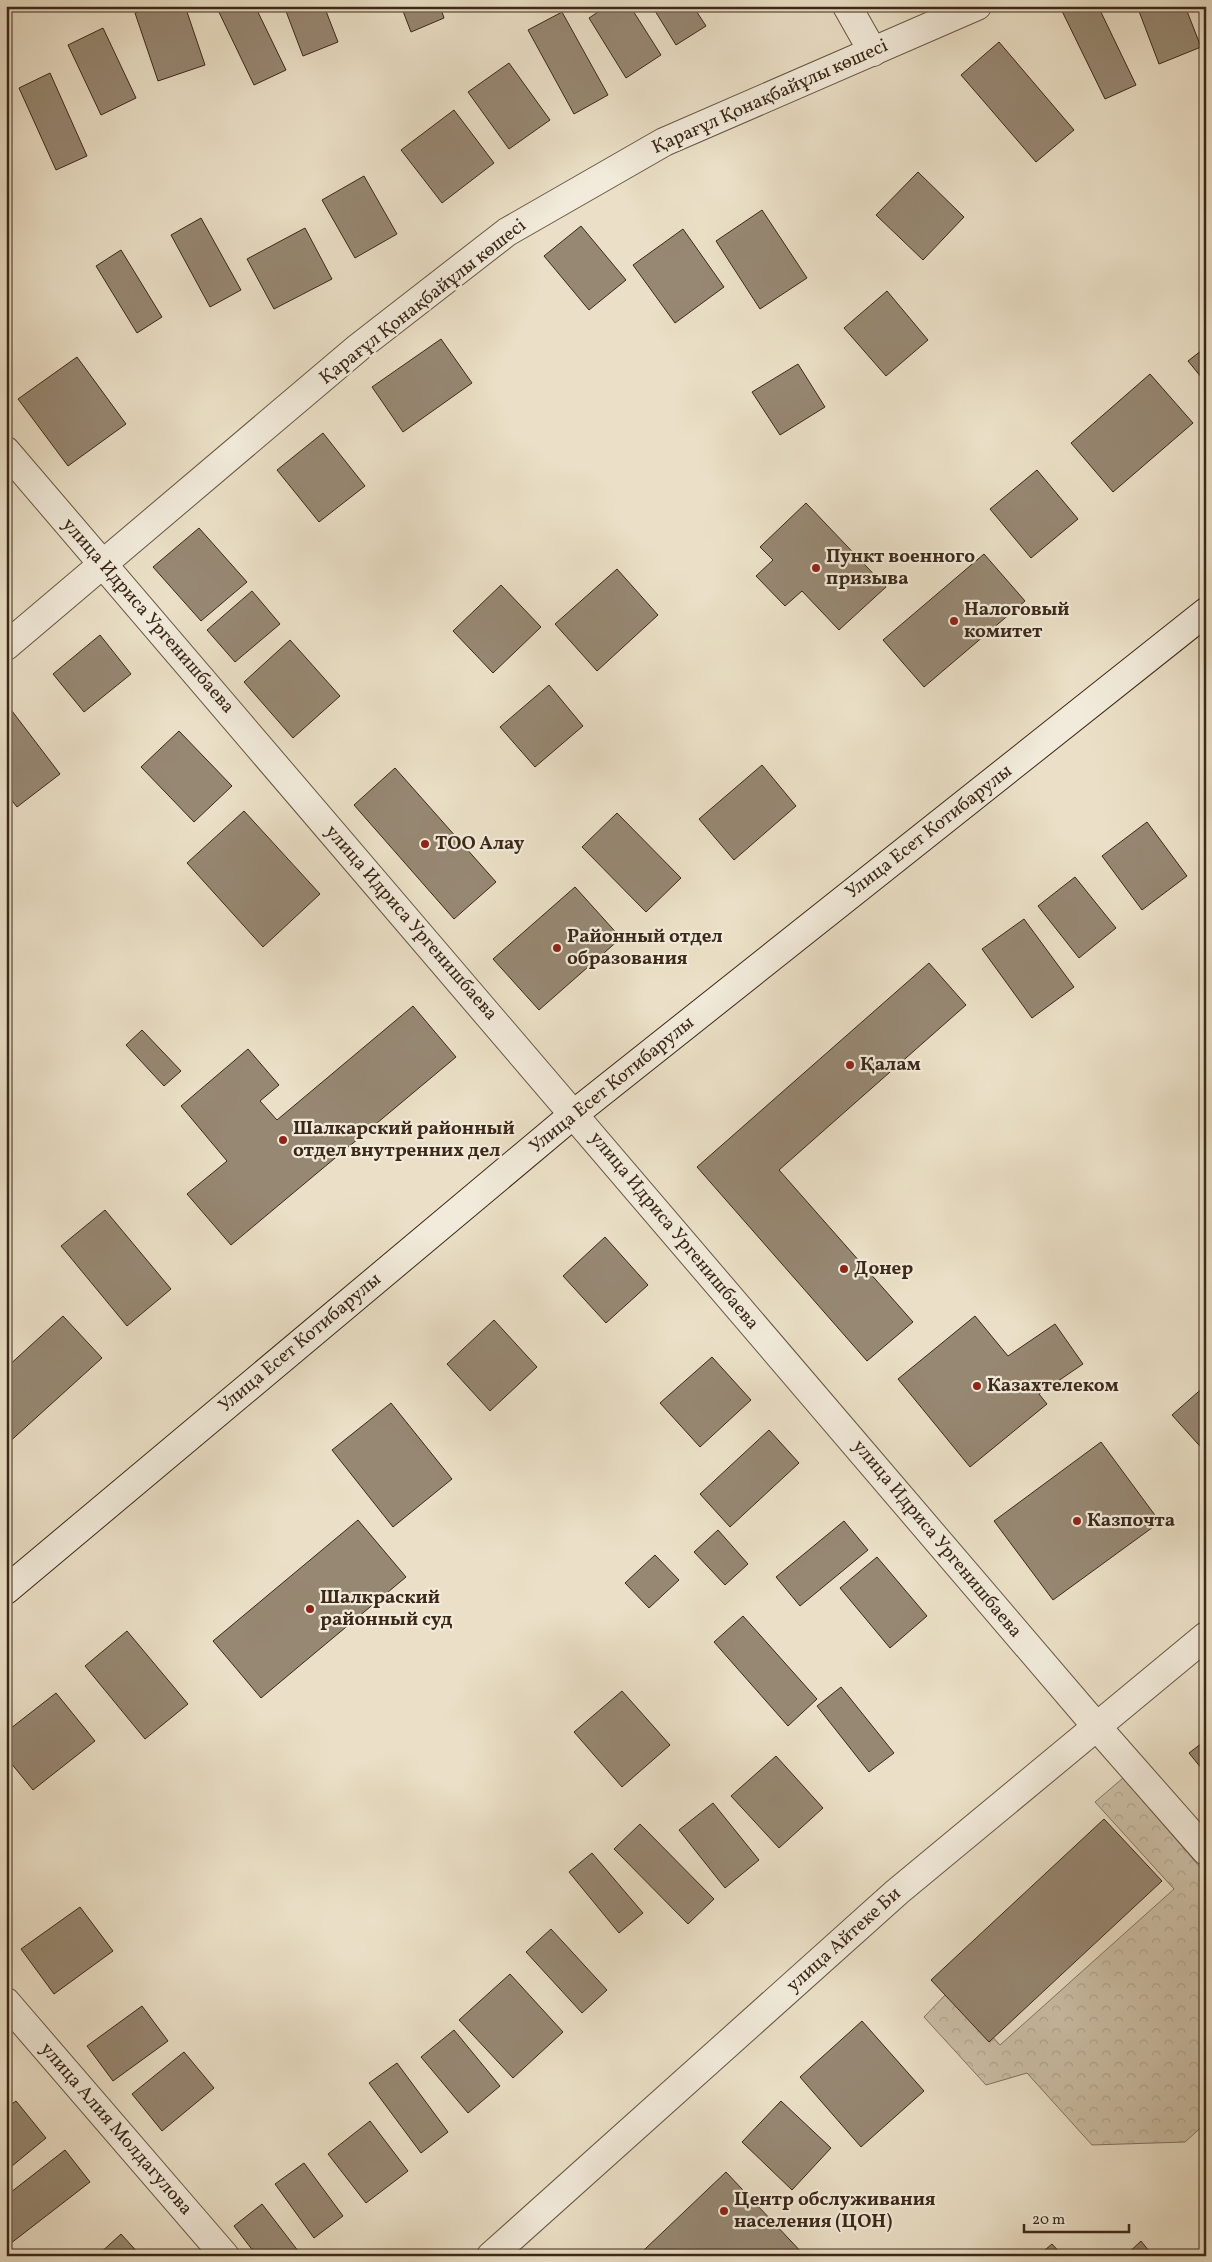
<svg xmlns="http://www.w3.org/2000/svg" width="1212" height="2262" viewBox="0 0 1212 2262" font-family="Vollkorn,serif">
	<style>
		.park { fill: url(#park-crowns); stroke: #847460 }
		.building { fill: #978873; stroke: #3b2818 }
		.lines { fill: none; stroke-linecap: round; stroke-linejoin: round }
		.minor-casing { stroke: #675644; stroke-width: 30 }
		.secondary-casing { stroke: #3b2818; stroke-width: 30 }
		.minor { stroke: #f2ebdb; stroke-width: 28 }
		.secondary { stroke: #f2ebdb; stroke-width: 28 }
		.poi-dot { fill: #8f2418; stroke: #f2ebdb; stroke-width: 2 }
		.labels { text-anchor: middle; dominant-baseline: central; stroke-width: 4.5; stroke-linejoin: round; paint-order: stroke }
		.street-label { font-size: 19px; fill: #3b2818; stroke: #f2ebdb }
		.poi-label { font-size: 19px; font-weight: bold; fill: #3b2818; stroke: #f2ebdb; text-anchor: start }
	</style>
	<defs>
		<pattern id="park-crowns" width="20" height="18" patternUnits="userSpaceOnUse" patternTransform="scale(1.25)"><rect width="20" height="18" fill="#cdc1a9"/><path d="M2 6a3 3 0 1 1 6 0M12 15a3 3 0 1 1 6 0" fill="none" stroke="#b1a691"/></pattern>
	</defs>
	<rect width="100%" height="100%" fill="#ebe0c7"/>
	<filter id="stains"><feTurbulence type="fractalNoise" baseFrequency=".004" numOctaves="4"/><feColorMatrix values="0 0 0 0 .2 0 0 0 0 .09 0 0 0 0 .02 0 0 0 .5 -.17"/></filter>
	<radialGradient id="worn" r=".72"><stop offset=".6" stop-color="#630" stop-opacity="0"/><stop offset="1" stop-color="#630" stop-opacity=".3"/></radialGradient>
	<polygon class="park" points="1123,1778 1206,1874 1206,2123 1185,2142 1092,2145 1027,2073 986,2085 924,2017 950,1990 1000,2045 1174,1889 1095,1802"/>
	<g class="building">
		<polygon points="156,6 185,6 205,65 158,81 135,13"/>
		<polygon points="216,6 255,6 286,70 254,85"/>
		<polygon points="284,6 324,6 338,42 303,56"/>
		<polygon points="401,6 440,6 444,18 411,32"/>
		<polygon points="607,6 630,6 661,55 626,78 589,18"/>
		<polygon points="652,6 693,6 706,26 676,45"/>
		<polygon points="1068,6 1098,6 1136,85 1105,99 1061,9"/>
		<polygon points="1137,6 1185,6 1201,47 1159,64"/>
		<polygon points="562,12 608,95 574,114 528,30"/>
		<polygon points="103,28 136,98 101,115 68,45"/>
		<polygon points="999,42 1074,130 1036,162 961,75"/>
		<polygon points="509,63 550,120 509,149 468,92"/>
		<polygon points="50,73 87,156 56,170 19,88"/>
		<polygon points="454,110 494,163 442,203 401,150"/>
		<polygon points="918,172 964,217 923,260 876,215"/>
		<polygon points="364,176 397,234 355,258 322,200"/>
		<polygon points="762,210 807,278 760,309 716,241"/>
		<polygon points="201,218 241,290 210,307 171,235"/>
		<polygon points="581,226 626,280 589,310 544,256"/>
		<polygon points="305,228 332,279 274,309 247,259"/>
		<polygon points="683,229 724,287 675,323 633,265"/>
		<polygon points="121,250 162,317 137,333 96,266"/>
		<polygon points="887,291 928,340 886,376 844,328"/>
		<polygon points="441,339 472,383 403,432 372,387"/>
		<polygon points="1206,347 1206,383 1188,361"/>
		<polygon points="77,357 126,424 68,466 18,399"/>
		<polygon points="798,364 825,407 780,435 752,392"/>
		<polygon points="1150,374 1193,423 1113,492 1071,443"/>
		<polygon points="323,433 365,486 319,522 277,470"/>
		<polygon points="1037,470 1078,519 1031,558 990,509"/>
		<polygon points="806,503 886,587 839,630 802,591 785,606 756,576 773,560 760,547"/>
		<polygon points="199,528 247,582 201,621 153,567"/>
		<polygon points="984,554 1025,601 924,687 883,640"/>
		<polygon points="617,569 658,615 597,671 555,624"/>
		<polygon points="501,585 541,627 493,673 453,631"/>
		<polygon points="252,591 280,624 235,662 207,630"/>
		<polygon points="100,635 131,674 84,712 53,674"/>
		<polygon points="290,640 340,696 293,738 244,682"/>
		<polygon points="549,685 583,726 535,767 500,727"/>
		<polygon points="12,711 60,774 17,807 6,793 6,715"/>
		<polygon points="179,731 232,786 194,822 141,767"/>
		<polygon points="762,765 796,806 734,860 699,819"/>
		<polygon points="395,768 496,882 454,919 354,805"/>
		<polygon points="244,811 320,894 263,947 187,863"/>
		<polygon points="617,813 681,878 646,912 582,847"/>
		<polygon points="1147,822 1187,876 1142,910 1102,856"/>
		<polygon points="1075,877 1116,928 1079,958 1038,906"/>
		<polygon points="575,887 621,938 539,1010 493,959"/>
		<polygon points="1024,919 1074,987 1032,1018 982,949"/>
		<polygon points="929,963 966,1005 779,1170 913,1322 867,1361 697,1167"/>
		<polygon points="413,1006 456,1057 231,1245 187,1194 227,1161 181,1106 248,1049 279,1085 260,1101 277,1120"/>
		<polygon points="142,1030 181,1071 164,1086 126,1045"/>
		<polygon points="105,1210 171,1289 127,1326 61,1246"/>
		<polygon points="605,1237 648,1285 606,1323 563,1276"/>
		<polygon points="63,1316 102,1358 6,1445 6,1368"/>
		<polygon points="975,1316 1008,1356 1055,1324 1083,1364 1039,1394 1047,1404 970,1467 898,1379"/>
		<polygon points="494,1320 537,1367 490,1411 447,1364"/>
		<polygon points="712,1357 751,1400 700,1447 660,1403"/>
		<polygon points="1206,1385 1206,1453 1172,1415"/>
		<polygon points="391,1403 452,1479 393,1527 332,1450"/>
		<polygon points="769,1430 799,1463 730,1527 700,1494"/>
		<polygon points="1101,1442 1160,1522 1053,1600 994,1521"/>
		<polygon points="358,1520 406,1577 261,1698 213,1641"/>
		<polygon points="844,1521 868,1550 800,1606 776,1577"/>
		<polygon points="718,1530 748,1564 725,1585 694,1552"/>
		<polygon points="655,1555 679,1580 649,1608 625,1583"/>
		<polygon points="877,1557 927,1616 890,1648 840,1588"/>
		<polygon points="743,1616 817,1699 788,1726 714,1642"/>
		<polygon points="127,1631 188,1704 145,1739 85,1666"/>
		<polygon points="841,1687 894,1753 869,1772 817,1706"/>
		<polygon points="622,1691 670,1745 622,1787 574,1732"/>
		<polygon points="56,1693 95,1741 33,1790 6,1757 6,1732"/>
		<polygon points="1206,1740 1206,1774 1189,1753"/>
		<polygon points="776,1756 823,1808 779,1848 731,1796"/>
		<polygon points="713,1803 759,1860 725,1888 679,1830"/>
		<polygon points="1104,1819 1162,1881 989,2042 931,1980"/>
		<polygon points="640,1824 714,1899 688,1924 614,1849"/>
		<polygon points="592,1853 643,1913 619,1933 569,1872"/>
		<polygon points="80,1907 113,1951 54,1994 21,1949"/>
		<polygon points="551,1929 607,1990 582,2013 526,1952"/>
		<polygon points="510,1974 563,2032 513,2078 459,2020"/>
		<polygon points="142,2006 168,2041 113,2081 87,2046"/>
		<polygon points="862,2021 924,2091 861,2147 800,2077"/>
		<polygon points="454,2030 500,2086 468,2113 421,2057"/>
		<polygon points="184,2052 214,2088 162,2131 132,2094"/>
		<polygon points="397,2063 448,2132 421,2153 369,2083"/>
		<polygon points="16,2101 46,2138 6,2171 6,2108"/>
		<polygon points="781,2101 831,2148 792,2190 742,2142"/>
		<polygon points="370,2121 408,2171 366,2203 328,2154"/>
		<polygon points="65,2150 90,2182 6,2247 6,2196"/>
		<polygon points="304,2163 343,2216 314,2238 275,2184"/>
		<polygon points="726,2172 805,2256 649,2256 644,2250"/>
		<polygon points="262,2204 302,2256 257,2256 234,2226"/>
		<polygon points="121,2234 141,2256 97,2256"/>
		<polygon points="1141,2241 1153,2256 1125,2256"/>
		<polygon points="1052,2244 1063,2256 1038,2256"/>
	</g>
	<g class="lines">
		<g class="minor-casing">
			<g id="minor">
				<polyline points="847,6 873,52"/>
				<polyline points="6,451 1097,1727 1206,1851"/>
				<polyline points="6,646 359,347 507,232 664,142 977,6"/>
				<polyline points="6,2002 225,2256"/>
				<polyline points="491,2256 897,1892 1206,1636"/>
			</g>
		</g>
		<g class="secondary-casing">
			<polyline id="secondary" points="6,1590 574,1114 1206,612"/>
		</g>
		<use href="#minor" class="minor"/>
		<use href="#secondary" class="secondary"/>
	</g>
	<g class="poi-dot">
		<circle cx="816" cy="568" r="5"/>
		<circle cx="954" cy="621" r="5"/>
		<circle cx="425" cy="844" r="5"/>
		<circle cx="557" cy="948" r="5"/>
		<circle cx="850" cy="1065" r="5"/>
		<circle cx="283" cy="1140" r="5"/>
		<circle cx="844" cy="1269" r="5"/>
		<circle cx="977" cy="1386" r="5"/>
		<circle cx="1077" cy="1521" r="5"/>
		<circle cx="310" cy="1609" r="5"/>
		<circle cx="724" cy="2211" r="5"/>
	</g>
	<g class="labels">
		<g class="street-label">
			<text transform="translate(770 97) rotate(-24)">Қарағұл Қонақбайұлы көшесі</text>
			<text transform="translate(423 302) rotate(-38)">Қарағұл Қонақбайұлы көшесі</text>
			<text transform="translate(148 616) rotate(49)">улица Идриса Ургенишбаева</text>
			<text transform="translate(929 832) rotate(-38)">Улица Есет Котибарулы</text>
			<text transform="translate(411 923) rotate(49)">улица Идриса Ургенишбаева</text>
			<text transform="translate(612 1085) rotate(-39)">Улица Есет Котибарулы</text>
			<text transform="translate(674 1231) rotate(50)">улица Идриса Ургенишбаева</text>
			<text transform="translate(300 1343) rotate(-40)">Улица Есет Котибарулы</text>
			<text transform="translate(937 1539) rotate(50)">улица Идриса Ургенишбаева</text>
			<text transform="translate(844 1940) rotate(-42)">улица Айтеке Би</text>
			<text transform="translate(116 2129) rotate(49)">улица Алия Молдагулова</text>
		</g>
		<g class="poi-label">
			<text x="826" y="557">Пункт военного<tspan x="826" dy="22">призыва</tspan></text>
			<text x="964" y="610">Налоговый<tspan x="964" dy="22">комитет</tspan></text>
			<text x="435" y="844">ТОО Алау</text>
			<text x="567" y="937">Районный отдел<tspan x="567" dy="22">образования</tspan></text>
			<text x="860" y="1065">Қалам</text>
			<text x="293" y="1129">Шалкарский районный<tspan x="293" dy="22">отдел внутренних дел</tspan></text>
			<text x="854" y="1269">Донер</text>
			<text x="987" y="1386">Казахтелеком</text>
			<text x="1087" y="1521">Казпочта</text>
			<text x="320" y="1598">Шалкраский<tspan x="320" dy="22">районный суд</tspan></text>
			<text x="734" y="2200">Центр обслуживания<tspan x="734" dy="22">населения (ЦОН)</tspan></text>
		</g>
	</g>
	<rect width="1212" height="2262" fill="none" stroke="#ebe0c7" stroke-width="25"/>
	<rect x="8" y="8" width="1197" height="2247" fill="none" stroke="#3b2818" stroke-width="2.5"/>
	<rect x="12" y="12" width="1187" height="2237" fill="none" stroke="#3b2818"/>
	<path d="M1024 2224v8h105v-8" fill="none" stroke="#3b2818" stroke-width="2.5"/>
	<text x="1032" y="2224" font-size="15" fill="#3b2818" stroke="#f2ebdb" stroke-width="4" paint-order="stroke">20 m</text>
	<rect width="100%" height="100%" filter="url(#stains)"/>
	<rect width="100%" height="100%" fill="url(#worn)"/>
</svg>
